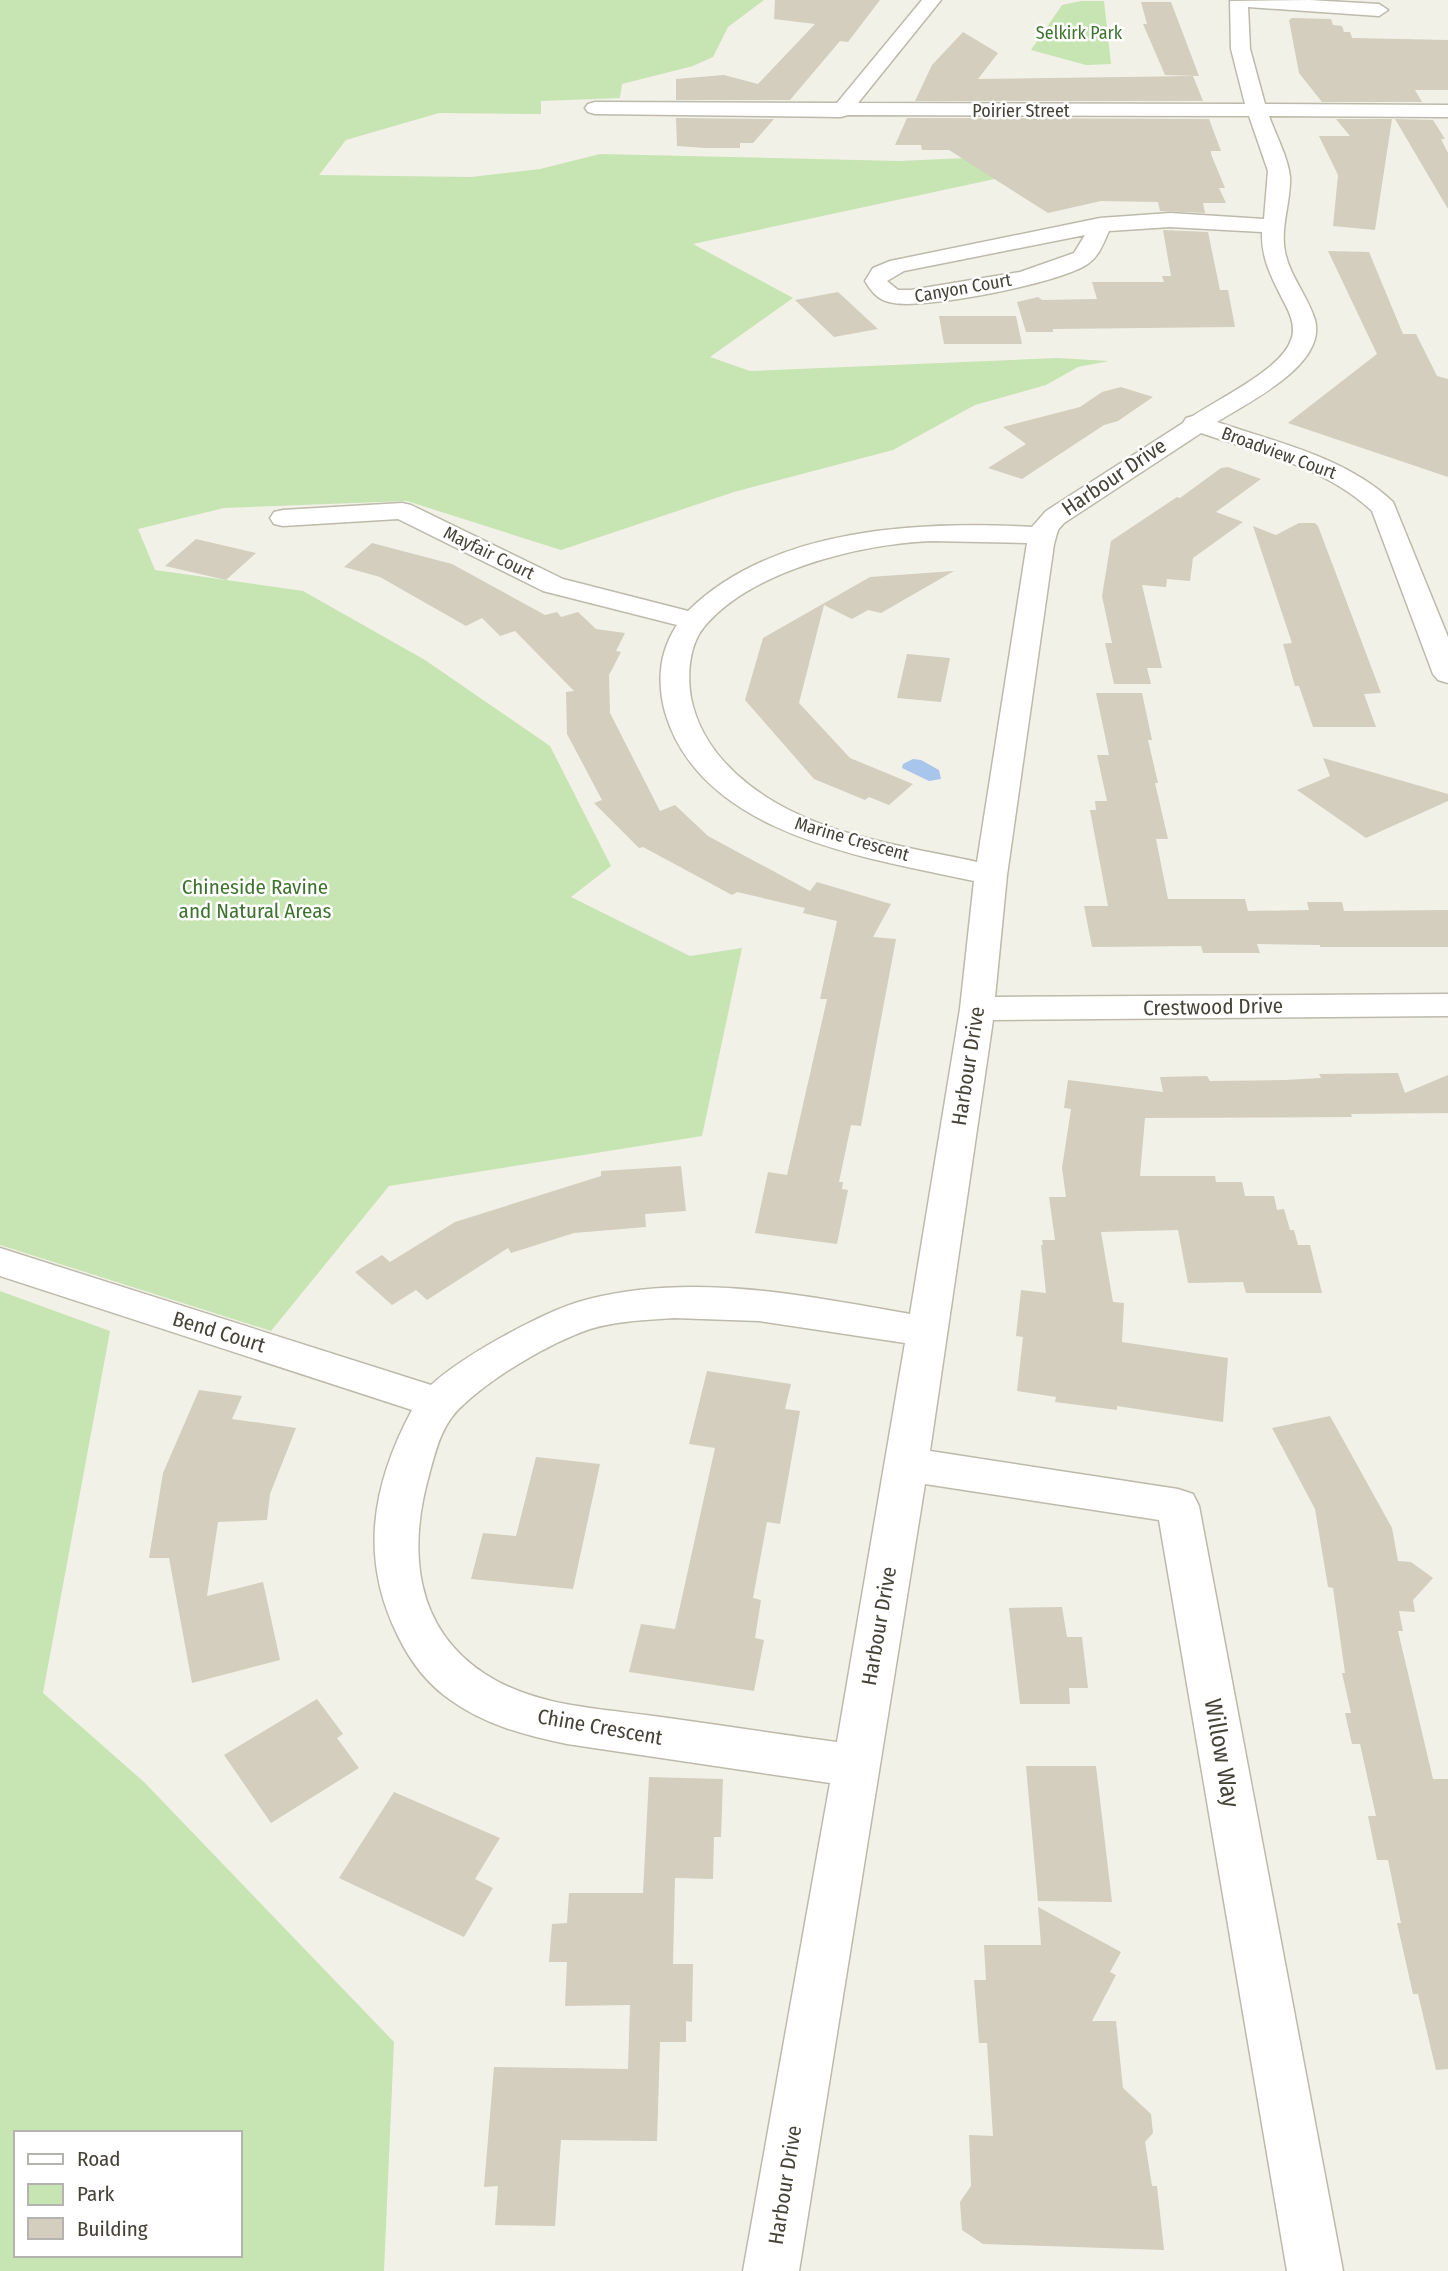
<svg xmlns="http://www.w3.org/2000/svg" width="1448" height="2271" viewBox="0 0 1448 2271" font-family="'Fira Sans Condensed',sans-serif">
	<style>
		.green { fill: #c7e4b3; fill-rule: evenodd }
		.water { fill: #a8c6eb }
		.building { fill: #d3cebe }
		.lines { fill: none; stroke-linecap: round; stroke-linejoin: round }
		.street-casing { stroke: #bdbaab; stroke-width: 3 }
		.street { fill: #fff; fill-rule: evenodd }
		.labels { text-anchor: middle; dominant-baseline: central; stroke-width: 5; stroke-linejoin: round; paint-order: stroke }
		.far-park-label { font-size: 18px; fill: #3e732e; stroke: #fff }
		.far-street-label { font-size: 18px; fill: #454237; stroke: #fff }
		.street-label { font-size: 21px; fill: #454237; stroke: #fff }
		.park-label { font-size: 21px; fill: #3e732e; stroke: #fff }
		.near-street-label { font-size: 24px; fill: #454237; stroke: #fff }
	</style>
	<rect width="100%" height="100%" fill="#f2f1e7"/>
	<g class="green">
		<polygon points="0,0 764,0 728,27 713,57 693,66 622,84 620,98 541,101 541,114 439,113 346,140 319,175 471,177 540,169 600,154 899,161 1056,154 1087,159 693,244 793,298 710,357 750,371 1057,358 1109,361 1078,367 1046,385 975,405 893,450 734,492 561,550 407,501 224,508 138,529 155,570 303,591 425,660 550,746 611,866 571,897 690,956 742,948 702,1136 389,1186 271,1331 0,1245"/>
		<polygon points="1081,1 1104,1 1111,64 1086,65 1031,50 1062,5"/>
		<path d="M0 1291 110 1331 43 1693 144 1782 394 2042 384 2271H0ZM16 2133H240V2255H16Z"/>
	</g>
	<polygon class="water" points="913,759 921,760 939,770 941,779 929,781 902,768 903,764"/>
	<g class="building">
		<polygon points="775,0 880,0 848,42 840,41 790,100 676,100 676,79 724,75 758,84 815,24 774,19"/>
		<polygon points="1141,2 1171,2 1199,76 1165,75 1143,24 1147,24"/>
		<polygon points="1292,18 1331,19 1333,25 1342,26 1344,32 1350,32 1352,38 1448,40 1448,90 1415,90 1422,102 1322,102 1299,73 1289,20"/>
		<polygon points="963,32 998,53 978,79 1193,76 1203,101 915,101 932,65"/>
		<polygon points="676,118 774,119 753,143 740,143 740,148 705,148 677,146"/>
		<polygon points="907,118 1209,119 1221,151 1211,151 1211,154 1225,188 1219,188 1226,203 1203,203 1205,213 1160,211 1158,202 1101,201 1048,213 949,150 922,150 921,145 895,145"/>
		<polygon points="1336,119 1392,119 1375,230 1333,226 1338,175 1319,136 1350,136"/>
		<polygon points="1395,119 1433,120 1445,139 1441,139 1448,153 1448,209"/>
		<polygon points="1163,230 1208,232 1220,290 1228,290 1235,327 1053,329 1053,332 1026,332 1017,302 1038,297 1042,300 1097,299 1092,282 1164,282 1162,276 1171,276"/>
		<polygon points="1328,251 1369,252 1403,334 1416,334 1437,376 1448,379 1448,477 1288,423 1377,354"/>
		<polygon points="838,292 878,329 834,337 795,300"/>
		<polygon points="939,316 1016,316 1022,344 944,344"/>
		<polygon points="1121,387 1153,397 1118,421 1104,425 1022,479 988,468 1026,444 1003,427 1080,407 1102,392"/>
		<polygon points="1228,467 1261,479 1216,512 1243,522 1193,558 1190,581 1167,579 1166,587 1142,585 1162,668 1147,668 1151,684 1114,684 1105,643 1112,643 1102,596 1111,541 1177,497 1180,498 1221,468"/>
		<polygon points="1299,523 1315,523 1318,526 1381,693 1364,694 1376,727 1313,727 1299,686 1295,686 1283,644 1292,643 1253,526 1276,535"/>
		<polygon points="196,539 256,553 226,580 165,566"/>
		<polygon points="372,543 452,564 545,615 557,612 561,617 578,612 596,629 625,633 616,651 621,652 609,675 610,713 660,811 675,805 708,836 810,891 817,882 891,904 873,937 896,939 861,1126 851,1125 839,1182 843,1182 842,1189 848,1190 837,1244 755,1233 768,1172 787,1175 827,999 820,999 837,921 803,913 805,908 737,892 732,895 643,847 639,848 594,803 602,800 567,734 566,692 574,691 515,631 500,636 482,618 466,626 380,577 344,567"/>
		<polygon points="954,571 881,613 868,610 852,619 824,605 799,703 850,758 913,784 889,805 869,797 865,800 814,779 745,700 763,638 870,577"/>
		<polygon points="907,654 950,658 941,702 897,698"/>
		<polygon points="1096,693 1142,693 1152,740 1148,740 1158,783 1155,783 1168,839 1156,839 1168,899 1245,899 1248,911 1309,910 1307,902 1342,902 1344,911 1448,910 1448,947 1320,947 1320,945 1257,944 1260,953 1203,953 1201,946 1092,947 1084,906 1108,906 1090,810 1096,810 1095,801 1107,801 1097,755 1109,755"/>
		<polygon points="1323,758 1448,794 1448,801 1366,838 1297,790 1330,776"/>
		<polygon points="1398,1073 1405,1093 1448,1075 1448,1113 1351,1114 1352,1117 1145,1118 1140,1176 1215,1176 1216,1182 1242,1182 1245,1196 1274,1196 1277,1210 1284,1209 1290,1230 1294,1230 1298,1245 1310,1245 1322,1293 1246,1293 1243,1282 1188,1283 1178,1230 1101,1232 1113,1302 1124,1303 1122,1342 1228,1358 1223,1422 1117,1406 1117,1410 1055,1402 1056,1397 1017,1391 1023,1337 1016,1336 1021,1290 1046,1293 1041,1245 1043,1245 1042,1240 1055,1240 1049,1197 1066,1197 1062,1168 1071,1109 1064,1108 1068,1080 1163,1092 1160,1077 1207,1076 1210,1081 1285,1080 1321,1078 1319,1074"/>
		<polygon points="681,1166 686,1211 645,1214 646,1227 574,1233 511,1253 508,1248 427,1300 416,1290 392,1305 355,1272 382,1255 390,1262 455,1222 601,1176 601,1171"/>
		<polygon points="707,1371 791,1384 785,1409 800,1411 780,1524 767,1522 753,1598 761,1600 755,1638 764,1640 754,1691 629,1672 641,1624 675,1629 715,1448 689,1444"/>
		<polygon points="199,1390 242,1396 232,1419 296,1428 270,1494 267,1520 218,1522 207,1596 263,1582 280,1660 192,1683 169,1558 149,1558 163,1473"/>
		<polygon points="1330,1416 1392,1528 1398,1561 1411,1562 1433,1578 1413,1600 1415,1612 1399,1611 1403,1631 1398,1631 1433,1779 1448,1779 1448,2069 1436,2070 1418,1994 1413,1994 1397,1923 1401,1923 1388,1860 1377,1860 1368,1816 1376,1816 1360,1744 1352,1744 1345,1713 1351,1713 1342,1673 1345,1673 1333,1588 1328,1587 1315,1509 1272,1428"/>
		<polygon points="536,1457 600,1464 573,1589 471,1579 483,1533 516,1536"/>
		<polygon points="1062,1607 1067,1637 1082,1637 1088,1688 1069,1688 1070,1704 1020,1704 1009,1608"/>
		<polygon points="317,1699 343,1734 337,1738 359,1768 271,1823 224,1755"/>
		<polygon points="1026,1766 1096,1766 1112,1902 1038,1901"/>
		<polygon points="649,1777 723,1779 721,1837 714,1837 713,1879 675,1878 673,1964 693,1964 692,2022 686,2021 686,2042 660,2042 657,2141 561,2140 555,2226 495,2225 498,2186 484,2187 494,2067 628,2069 630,2005 565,2006 567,1962 549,1962 552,1924 567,1923 569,1893 643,1893"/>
		<polygon points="394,1792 500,1838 475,1879 493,1888 464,1937 339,1878"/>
		<polygon points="1038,1907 1121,1952 1110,1972 1116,1975 1092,2021 1116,2021 1123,2088 1151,2114 1153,2133 1145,2142 1152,2186 1157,2186 1164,2250 983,2244 962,2230 960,2202 971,2186 969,2135 993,2136 987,2043 979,2043 974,1980 986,1980 984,1945 1041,1945"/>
	</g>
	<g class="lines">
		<g class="street-casing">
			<path id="street" d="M922 0H941L858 103 1245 104 1231 49 1230 1 1309 0 1379 4 1388 10 1379 16 1248 7 1250 49 1265 104 1448 105V117L1269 116C1276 136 1288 157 1290 177 1291 202 1280 227 1285 252 1290 277 1308 296 1315 320 1327 365 1248 402 1217 422 1278 443 1345 457 1393 502L1448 637V683L1438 680 1433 674 1372 511C1326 467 1259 453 1201 433L1064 523 1058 530 1054 544 1007 875 995 997 1448 994V1016L993 1020 930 1451 1178 1489 1193 1494 1199 1506 1343 2271H1287L1159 1520 925 1484 799 2271H743L830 1783 567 1744C527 1736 486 1725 452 1701 428 1685 410 1661 398 1636 359 1558 372 1485 412 1410L0 1276V1248L431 1385C452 1366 477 1351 502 1337 530 1322 558 1307 589 1299 694 1272 806 1296 910 1314L960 1009 974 881C869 858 701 836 665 712 657 682 659 652 677 625L543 591 398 519 283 526 274 524 270 518 274 512 283 510 402 503 411 505 563 579 688 611C773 527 921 521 1032 527L1046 511 1183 423 1186 418 1193 416C1218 399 1282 369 1291 340 1296 328 1291 315 1285 304 1273 280 1261 260 1262 232L1170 227 1109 231C1104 242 1099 256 1089 263 1063 283 926 309 894 303 879 301 872 293 865 281L873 268 890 261 1100 218 1170 213 1264 219 1268 171 1249 116 848 115 841 117 595 114 588 112 585 108 588 104 595 102 837 103ZM1085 235 1074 253 1020 272 911 290H898L887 281 904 271ZM931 541 1027 543 977 862C900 845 812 835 748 784 720 762 698 733 691 698 687 675 689 645 704 627 751 570 861 544 931 541ZM674 1318 759 1321 905 1343 837 1742C776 1734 714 1724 653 1716 596 1708 534 1706 485 1674 414 1628 408 1550 429 1475 436 1449 442 1423 463 1405 494 1376 549 1343 590 1329 616 1321 646 1320 674 1318Z"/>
		</g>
		<use href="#street" class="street"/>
	</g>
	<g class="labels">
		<g class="far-park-label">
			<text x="1079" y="33">Selkirk Park</text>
		</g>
		<g class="far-street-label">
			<text x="1021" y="111">Poirier Street</text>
			<text transform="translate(963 288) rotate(-10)">Canyon Court</text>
			<text transform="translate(1279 453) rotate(20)">Broadview Court</text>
			<text transform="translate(489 553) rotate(26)">Mayfair Court</text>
			<text transform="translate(852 839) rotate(16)">Marine Crescent</text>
		</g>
		<g class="street-label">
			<text transform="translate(1114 477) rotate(-34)">Harbour Drive</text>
			<text transform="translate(1213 1007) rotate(-1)">Crestwood Drive</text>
			<text transform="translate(968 1066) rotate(-81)">Harbour Drive</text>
			<text transform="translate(219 1332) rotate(17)">Bend Court</text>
			<text transform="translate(879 1626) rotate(-80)">Harbour Drive</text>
			<text transform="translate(600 1727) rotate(10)">Chine Crescent</text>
			<text transform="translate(785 2185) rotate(-81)">Harbour Drive</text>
		</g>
		<g class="park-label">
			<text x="255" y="887">Chineside Ravine<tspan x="255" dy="24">and Natural Areas</tspan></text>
		</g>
		<g class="near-street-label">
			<text transform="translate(1222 1753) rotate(80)">Willow Way</text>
		</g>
	</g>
	<rect x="14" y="2131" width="228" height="126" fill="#ffffff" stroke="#b5b3af" stroke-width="2"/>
	<rect x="28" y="2154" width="35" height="10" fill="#ffffff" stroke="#b5b3af" stroke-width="2"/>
	<text x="77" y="2166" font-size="21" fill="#454237">Road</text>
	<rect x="28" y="2184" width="35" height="21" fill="#c7e4b3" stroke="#b5b3af" stroke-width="2"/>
	<text x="77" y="2201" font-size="21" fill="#454237">Park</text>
	<rect x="28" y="2218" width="35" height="21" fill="#d3cebe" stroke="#b5b3af" stroke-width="2"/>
	<text x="77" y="2236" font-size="21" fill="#454237">Building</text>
</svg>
